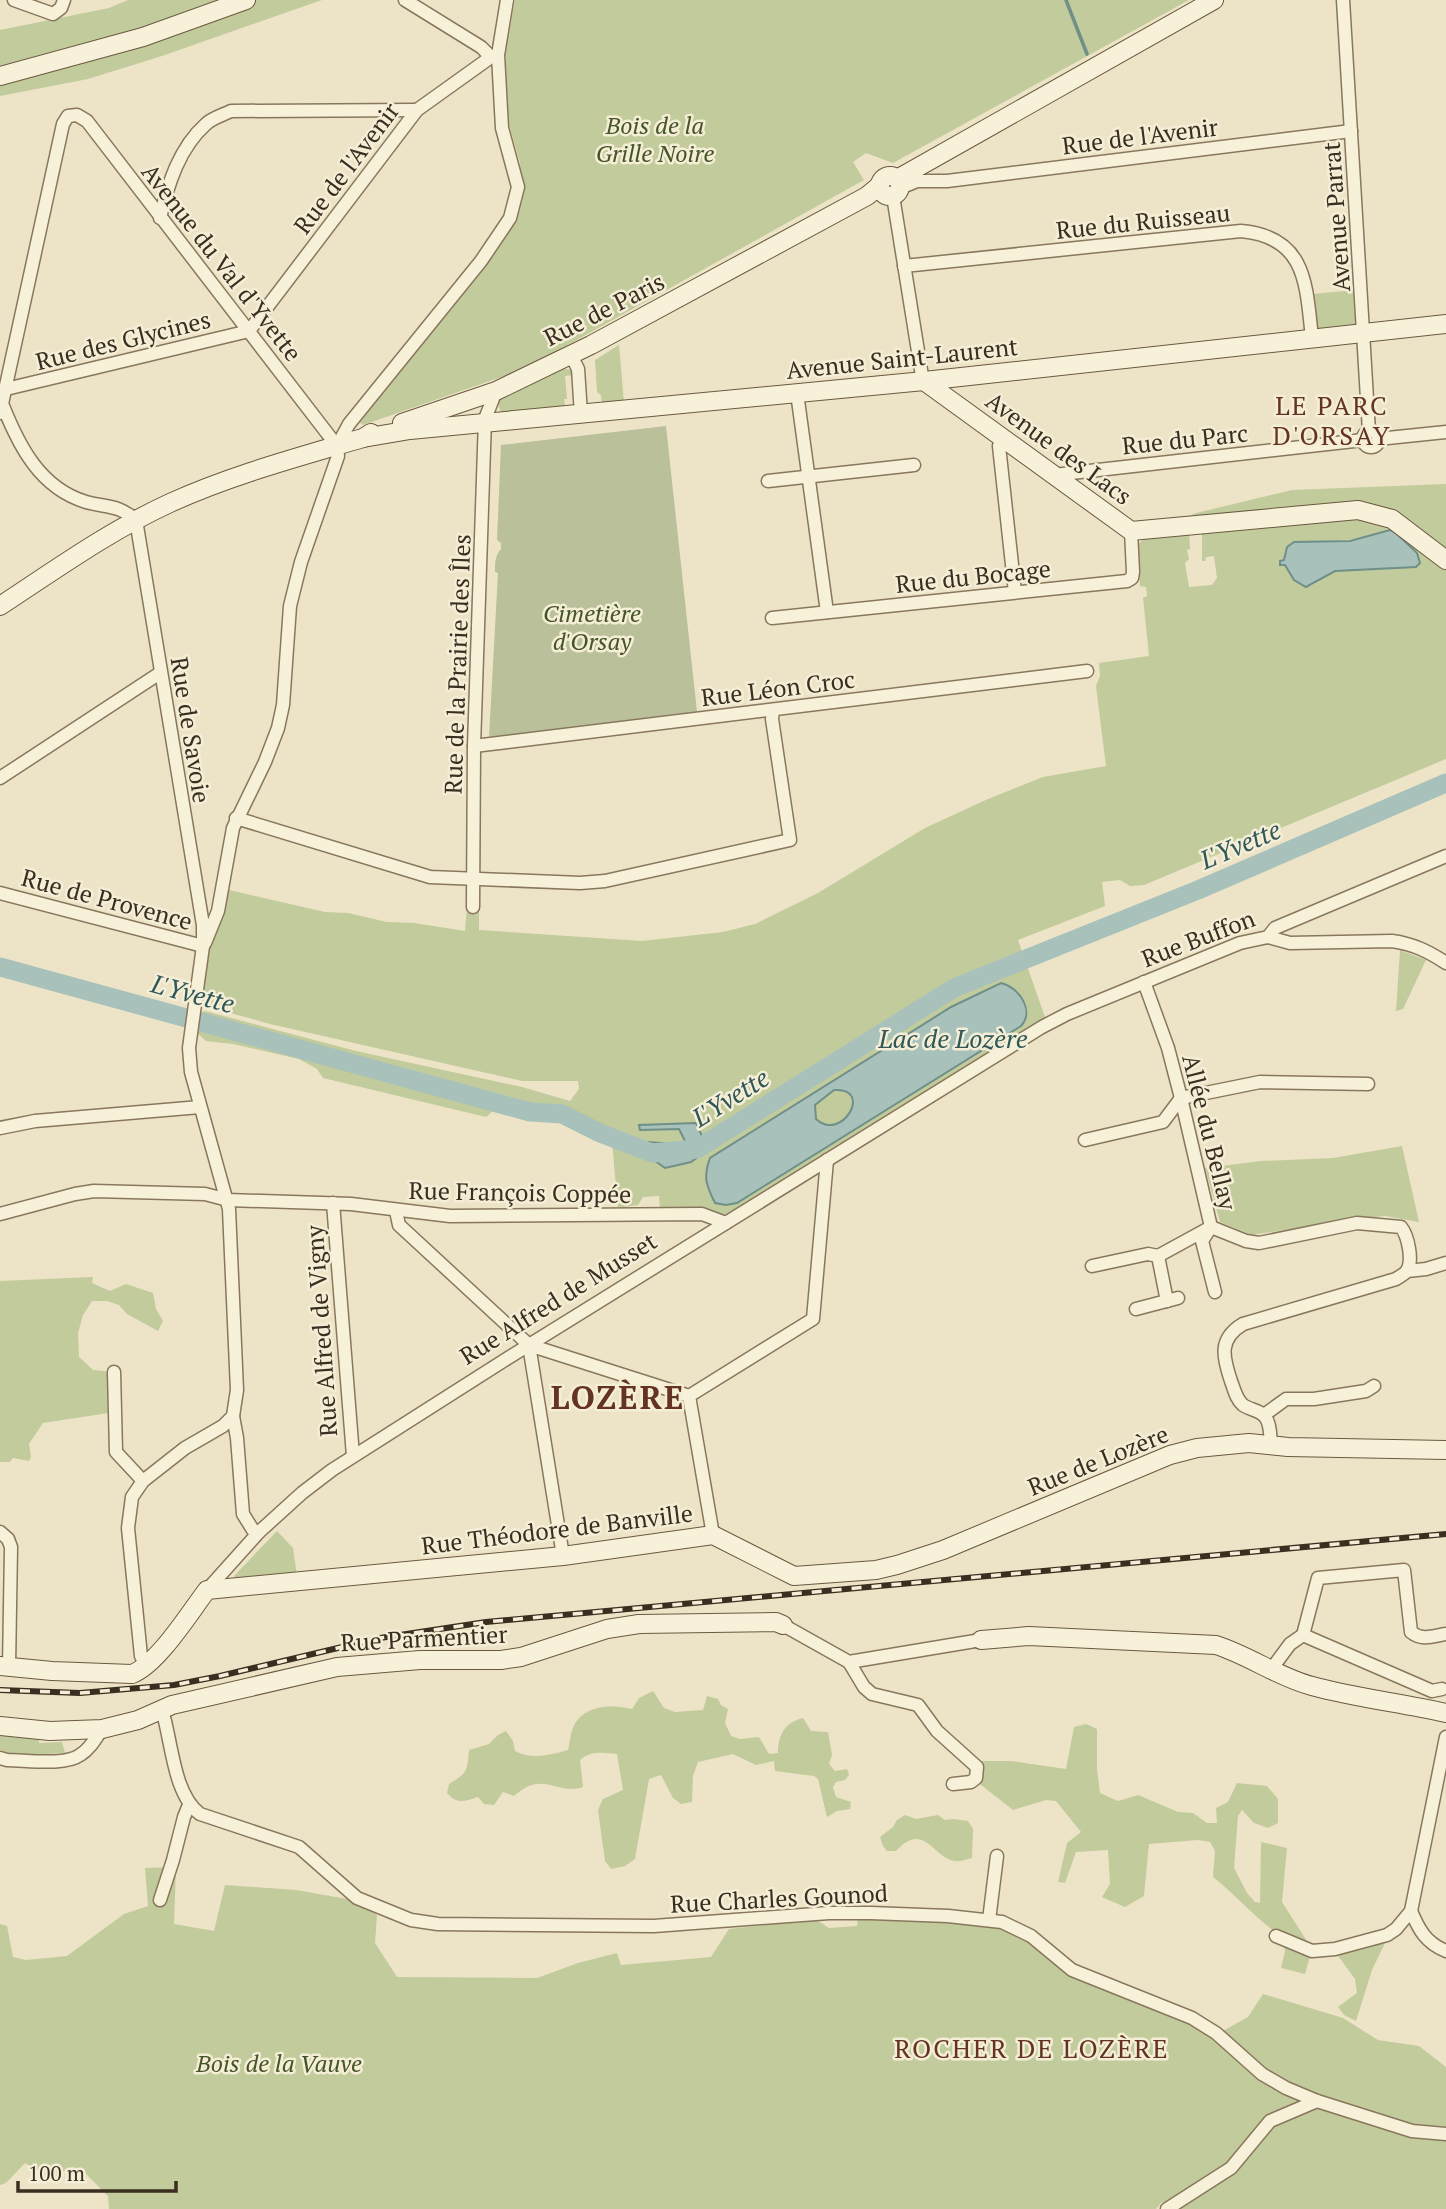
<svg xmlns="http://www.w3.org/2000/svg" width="1446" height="2209" viewBox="0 0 1446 2209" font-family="'PT Serif',serif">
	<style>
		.green { fill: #c2cb9b; fill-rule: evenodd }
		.cemetery { fill: #b9c09a }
		.water { fill: #a8c1bb; stroke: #6f8f89; stroke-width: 2; fill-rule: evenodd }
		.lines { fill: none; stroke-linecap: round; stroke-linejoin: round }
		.stream { stroke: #6f8f89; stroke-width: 3.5 }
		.river { stroke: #a8c1bb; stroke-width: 19 }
		.street-casing { stroke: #88775d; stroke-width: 15 }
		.secondary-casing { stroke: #6a5840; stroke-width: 20 }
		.street { stroke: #f8f1da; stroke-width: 12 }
		.secondary { stroke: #f8f1da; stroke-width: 18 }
		.rail-casing { stroke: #392e20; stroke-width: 6 }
		.rail { stroke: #f5eed6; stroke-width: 3.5; stroke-dasharray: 10; stroke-linecap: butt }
		.labels { text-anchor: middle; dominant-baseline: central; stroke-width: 5; stroke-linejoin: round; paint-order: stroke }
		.park-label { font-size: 24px; font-style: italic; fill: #465527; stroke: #f5eed6 }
		.street-label { font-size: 24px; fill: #392e20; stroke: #f5eed6 }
		.neighbourhood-label { font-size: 26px; letter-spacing: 2px; fill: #643321; stroke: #f5eed6 }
		.water-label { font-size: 26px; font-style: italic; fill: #305858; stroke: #f5eed6 }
		.district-label { font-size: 32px; font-weight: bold; letter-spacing: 2px; fill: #643321; stroke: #f5eed6 }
	</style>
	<rect width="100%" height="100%" fill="#ede4c7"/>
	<g class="green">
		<polygon points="128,0 322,0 162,56 88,79 0,96 0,30 109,8"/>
		<polygon points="515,0 1189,0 893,163 866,153 853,162 864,180 557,351 507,375 363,425 357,420 517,219 522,194 520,163 506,114 506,49"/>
		<polygon points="1354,290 1356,326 1316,331 1313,294"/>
		<polygon points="619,345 624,403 602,403 601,395 597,392 595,360"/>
		<polygon points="560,368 571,370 574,375 565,376 567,399 564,399 565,407 502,415 497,402 500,397"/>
		<polygon points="1446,484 1446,551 1411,521 1394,513 1196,518 1192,514 1292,490"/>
		<path d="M1361 516 1394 526 1446 569V759L1144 885 1130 886 1120 880 1102 882 1105 906 1018 940 1046 1020 966 1066 729 1213 722 1215 660 1209 659 1196 643 1197 638 1205 618 1208 612 1142 560 1117 511 1109 507 1113 493 1111 486 1117 323 1078 317 1069 299 1059 233 1044 206 1041 197 1033 200 1013 205 1011 356 1051 522 1087 570 1101 579 1089 578 1081H522L270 1024 198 1004 206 958 218 924 225 889 325 912 348 913 387 922 414 923 465 931 467 907H479V930L642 941 723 932 755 924 818 893 925 828 988 799 1043 777 1106 766 1096 686 1100 676 1099 663 1149 656 1143 598 1147 596 1146 587 1140 586 1137 545 1147 536 1189 532 1190 549 1187 550 1189 559 1185 563 1189 587 1212 585 1217 578 1214 556 1206 557 1205 561H1202V531ZM1364 539 1416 567 1335 571 1311 586C1286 572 1279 570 1294 542Z"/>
		<polygon points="1400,950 1426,960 1403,1009 1396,1011"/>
		<polygon points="1402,1146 1419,1222 1385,1216 1347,1220 1252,1235 1220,1222 1205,1168 1261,1161 1333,1158"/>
		<polygon points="93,1277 92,1283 110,1291 126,1284 153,1293 156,1309 163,1321 158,1331 127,1314 119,1305 107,1301 92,1301 83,1315 78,1333 79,1357 93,1370 114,1372 115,1412 43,1423 29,1444 31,1457 29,1461 13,1458 10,1462 0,1462 0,1281"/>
		<polygon points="277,1531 293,1548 297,1576 237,1584 234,1576"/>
		<path d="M653 1691 664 1708 675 1712 703 1710 707 1696 718 1699 721 1705 728 1709 725 1723 731 1736 740 1739 759 1737 769 1754 778 1753C778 1735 785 1722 803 1718L811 1731 828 1732 832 1755 829 1764 835 1771 847 1769 849 1775 845 1780 836 1782 833 1787 836 1797 851 1802 850 1809 837 1811 827 1817 818 1779 814 1776 775 1771 774 1761 756 1765 733 1754 698 1762 693 1776 692 1802 681 1804 673 1798 661 1775 649 1779 635 1859 625 1866 611 1869 605 1861 598 1810 603 1799 623 1790 617 1754C604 1753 591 1750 580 1760L583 1787C557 1796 543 1769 514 1796L503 1792 494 1805 484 1804 478 1797C465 1801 457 1805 447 1793L449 1784C468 1773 467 1771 469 1750L489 1744 498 1735 506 1731 513 1741 515 1751C531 1760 551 1755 568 1750 570 1743 570 1735 573 1728 582 1705 612 1704 632 1709L639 1698Z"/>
		<path d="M1086 1724 1097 1729V1769L1100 1793 1118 1801 1138 1795 1178 1812 1193 1813 1207 1823H1217L1216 1808 1228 1802 1237 1783 1267 1786 1278 1799V1823L1268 1828 1254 1823 1242 1810 1238 1816 1234 1868 1247 1893 1255 1902 1260 1903 1261 1842 1287 1848 1282 1902 1312 1949 1305 1974 1281 1968 1285 1951 1282 1937C1256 1919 1237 1896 1213 1877L1215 1851 1210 1842 1198 1840 1149 1844 1144 1896 1125 1907 1102 1897 1110 1884 1108 1850 1076 1852 1065 1883 1058 1882 1067 1843 1081 1832 1056 1801 1046 1800 1013 1810 976 1781 971 1761H1011L1066 1769 1074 1727Z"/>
		<polygon points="0,1733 30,1735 32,1738 39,1738 39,1743 62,1742 65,1753 28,1755 9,1753 0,1750"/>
		<path d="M905 1815 916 1819 938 1815 945 1820 953 1819 968 1821 973 1829 972 1858C967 1859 961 1862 955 1861 933 1858 924 1820 896 1851H887L883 1846 880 1837 893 1827 897 1820Z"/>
		<polygon points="176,1867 174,1924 214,1931 225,1885 296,1890 353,1900 377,1915 375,1943 397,1977 537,1978 578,1963 617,1953 621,1965 711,1957 729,1929 815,1919 829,1928 857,1926 858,1914 981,1923 1017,1932 1050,1961 1071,1973 1150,2004 1214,2036 1248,2017 1263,1994 1343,2018 1378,2040 1419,2046 1446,2067 1446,2209 1174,2209 1218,2179 1161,2203 1156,2209 109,2209 108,2196 86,2174 78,2169 67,2169 52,2179 25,2163 6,2183 0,2185 0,1924 7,1926 13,1957 26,1960 67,1956 124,1914 148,1906 145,1868"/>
		<polygon points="1385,1943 1372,1970 1356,2021 1344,2015 1338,2007 1357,1993 1355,1979 1336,1953"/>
	</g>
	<path class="cemetery" d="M666 426 697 712 489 737 498 573 495 572C495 562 495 556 501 549V543L497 540 501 445Z"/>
	<g class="water">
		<polygon points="1390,530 1395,532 1417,553 1420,563 1416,567 1335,571 1306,587 1294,580 1285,565 1280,565 1280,561 1284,560 1287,547 1294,542 1350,541"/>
		<path d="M1001 983C1019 987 1035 1011 1021 1026L737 1203 726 1205 715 1203C706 1185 703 1177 710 1158L951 1007ZM834 1090C874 1087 842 1143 816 1119L815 1105Z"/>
		<polygon points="696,1123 702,1136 711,1131 724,1135 723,1139 691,1162 665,1168 651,1158 649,1142 687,1145 679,1129 640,1130 639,1125"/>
	</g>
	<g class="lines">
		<polyline class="stream" points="1066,0 1087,54"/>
		<polyline class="river" points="0,967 530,1112 562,1114 600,1133 652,1153 697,1149 954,988 1198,890 1446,783"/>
		<g class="street-casing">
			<g id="street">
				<polyline points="14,0 53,14 61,8 64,0"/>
				<polyline points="405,0 481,47 491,57"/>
				<polyline points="1343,0 1369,432"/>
				<polyline points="900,188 917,181 947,181 1351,131"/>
				<polyline points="893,196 922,376 924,381"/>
				<path d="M160 218C168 184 179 148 206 124 212 118 223 115 231 111L417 110"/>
				<path d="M904 266 1241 231C1307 237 1306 285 1312 338"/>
				<polyline points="249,331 417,110 491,57 498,55"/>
				<polyline points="571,355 578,369 581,414"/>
				<polyline points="6,389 249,331"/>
				<polyline points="797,393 827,612"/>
				<path d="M3 406C19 446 40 488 86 502 108 508 117 504 136 520L203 925V946L189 1048 191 1072 229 1209 237 1390 233 1416 223 1426 185 1448 143 1481 132 1497 128 1528 141 1656 146 1666"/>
				<polyline points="0,413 63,124 68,116 77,115 87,121 337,446 338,456 301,562 290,606 283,705 278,728 265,762 233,828 218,911 205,943"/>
				<circle cx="1371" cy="439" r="8"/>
				<polyline points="1002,436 999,446 1015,592"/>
				<polyline points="1378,439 1446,432"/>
				<polyline points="337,446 349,424 481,261 510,218 518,187 502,128 498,55 507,0"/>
				<polyline points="1054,475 1363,440"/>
				<polyline points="768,481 914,465"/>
				<polyline points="772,618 1127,581 1132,578 1133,572 1131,531"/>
				<polyline points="474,746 1087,671"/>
				<polyline points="0,778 160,673"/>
				<polyline points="236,818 430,877 580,883 605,881 790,840 772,719 773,710"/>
				<polyline points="0,893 203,946"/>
				<polyline points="473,907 474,746 485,419 496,391"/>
				<path d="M1268 937 1290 943 1392 941C1413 944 1428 951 1446 963"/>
				<polyline points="1144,982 1168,1048 1181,1098 1211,1227 1202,1241 1215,1292"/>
				<polyline points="0,1128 35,1121 200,1107"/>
				<polyline points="1085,1140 1163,1122 1181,1098 1260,1082 1368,1084"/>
				<polyline points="333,1203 353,1456"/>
				<polyline points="396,1211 399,1225 529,1345 689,1396"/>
				<polyline points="0,1214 75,1194 94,1191 205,1194 228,1200 351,1204 450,1216 702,1214 726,1223"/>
				<polyline points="1158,1256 1167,1301"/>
				<path d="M1092 1266 1148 1254 1158 1256 1211 1227 1246 1241 1259 1243 1357 1223 1401 1227C1408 1236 1414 1262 1406 1272 1403 1275 1400 1276 1396 1279L1243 1324C1218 1339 1223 1357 1231 1381 1234 1389 1236 1399 1243 1405 1250 1410 1261 1410 1266 1418 1271 1426 1270 1436 1271 1444"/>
				<polyline points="1407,1271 1426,1269 1446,1263"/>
				<polyline points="1136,1309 1178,1298"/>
				<polyline points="529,1345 563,1556"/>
				<polyline points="114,1372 116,1452 143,1481"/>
				<polyline points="689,1396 813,1319 827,1160"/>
				<polyline points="689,1396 713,1535"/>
				<polyline points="1264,1415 1286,1399 1314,1399 1366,1391 1374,1386"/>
				<polyline points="233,1416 237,1438 243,1514 253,1530 259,1532"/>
				<polyline points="0,1532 8,1539 11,1547 9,1667"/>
				<polyline points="207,1590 259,1532 302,1493 332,1470 508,1358 1042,1027 1067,1014 1240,943 1268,937 1275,928 1446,856"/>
				<polyline points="783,1625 849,1662 981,1640"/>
				<path d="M1303 1635 1318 1578 1404 1570 1411 1632C1422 1641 1433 1636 1446 1634"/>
				<polyline points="849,1662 864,1687 872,1694 918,1705 937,1731 977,1767 976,1778 971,1782 953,1784"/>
				<polyline points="1270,1671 1290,1644 1303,1635 1432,1691 1442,1689"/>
				<path d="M162 1710C172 1741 173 1794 200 1814L299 1847 357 1898 411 1920 438 1924 654 1926 829 1913H871L948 1916 1002 1922 1031 1936 1072 1970 1192 2018 1216 2033 1262 2074 1286 2088 1317 2101 1412 2131 1446 2134"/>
				<path d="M0 1758 7 1760C26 1760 65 1766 80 1755 90 1749 96 1738 102 1729"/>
				<polyline points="160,1900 173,1860 184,1817 189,1805"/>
				<path d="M1411 1911C1419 1930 1426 1943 1446 1951"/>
				<polyline points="989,1920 997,1856"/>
				<polyline points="1276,1936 1312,1951 1335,1949 1387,1935 1396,1929 1411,1911 1446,1737"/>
				<polyline points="1167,2209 1231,2168 1270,2121 1317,2101"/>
			</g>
		</g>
		<g class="secondary-casing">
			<g id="secondary">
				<polyline points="0,76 143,37 246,0"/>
				<circle cx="890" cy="186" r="10"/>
				<polyline points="897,179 1214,0"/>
				<polyline points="924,381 1131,531 1358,510 1392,519 1446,560"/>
				<polyline points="402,423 496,391 591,345 867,196 879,186"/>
				<polyline points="363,438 410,430 924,381 1446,324"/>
				<path d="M0 606C55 570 109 531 170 503 231 475 299 457 363 438L371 433"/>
				<path d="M981 1640 1029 1636 1216 1645C1250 1656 1278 1677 1312 1686 1356 1698 1402 1703 1446 1713"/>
				<path d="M0 1666 52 1671 132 1674C158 1664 190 1612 207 1590L563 1556 713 1535 794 1576 876 1570 897 1565 943 1550 1170 1455 1197 1448 1249 1443 1288 1447 1446 1450"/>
				<polyline points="0,1726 50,1731 102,1729 138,1720 172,1705 337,1667 420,1660 501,1660 521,1657 607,1629 639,1624 776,1622 783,1625"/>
			</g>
		</g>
		<use href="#street" class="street"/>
		<use href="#secondary" class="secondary"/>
		<g class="rail-casing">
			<polyline id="rail" points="0,1690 80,1693 174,1685 220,1676 380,1638 486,1622 1446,1534"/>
		</g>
		<use href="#rail" class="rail"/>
	</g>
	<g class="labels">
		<g class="park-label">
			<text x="655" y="125">Bois de la<tspan x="655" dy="28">Grille Noire</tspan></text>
			<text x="592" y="613">Cimetière<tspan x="592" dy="28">d'Orsay</tspan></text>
			<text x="279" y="2063">Bois de la Vauve</text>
		</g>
		<g class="street-label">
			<text transform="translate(1140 136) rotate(-7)">Rue de l'Avenir</text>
			<text transform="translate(346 168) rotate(-53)">Rue de l'Avenir</text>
			<text transform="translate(1336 217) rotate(-94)">Avenue Parrat</text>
			<text transform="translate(1143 221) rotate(-6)">Rue du Ruisseau</text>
			<text transform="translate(222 262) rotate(52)">Avenue du Val d'Yvette</text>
			<text transform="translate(604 309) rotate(-27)">Rue de Paris</text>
			<text transform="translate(123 340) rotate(-14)">Rue des Glycines</text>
			<text transform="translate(902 358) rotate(-6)">Avenue Saint-Laurent</text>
			<text transform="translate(1185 439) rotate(-6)">Rue du Parc</text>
			<text transform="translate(1059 448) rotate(36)">Avenue des Lacs</text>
			<text transform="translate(973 576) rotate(-6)">Rue du Bocage</text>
			<text transform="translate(457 664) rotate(-88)">Rue de la Prairie des Îles</text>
			<text transform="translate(778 688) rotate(-7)">Rue Léon Croc</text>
			<text transform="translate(191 730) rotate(81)">Rue de Savoie</text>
			<text transform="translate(107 899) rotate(15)">Rue de Provence</text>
			<text transform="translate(1198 938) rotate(-21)">Rue Buffon</text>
			<text transform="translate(1210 1132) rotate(76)">Allée du Bellay</text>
			<text transform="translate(520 1192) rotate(1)">Rue François Coppée</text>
			<text transform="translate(558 1298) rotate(-32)">Rue Alfred de Musset</text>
			<text transform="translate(321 1331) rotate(-94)">Rue Alfred de Vigny</text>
			<text transform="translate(1098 1460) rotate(-22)">Rue de Lozère</text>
			<text transform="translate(557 1529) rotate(-7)">Rue Théodore de Banville</text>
			<text transform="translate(424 1638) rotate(-3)">Rue Parmentier</text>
			<text transform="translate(779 1898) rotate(-3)">Rue Charles Gounod</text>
		</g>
		<g class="neighbourhood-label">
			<text x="1332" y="405">LE PARC<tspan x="1332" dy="30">D'ORSAY</tspan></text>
			<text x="1032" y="2048">ROCHER DE LOZÈRE</text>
		</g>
		<g class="water-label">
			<text transform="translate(1240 844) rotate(-23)">L'Yvette</text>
			<text transform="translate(193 993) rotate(15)">L'Yvette</text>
			<text x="953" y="1038">Lac de Lozère</text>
			<text transform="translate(730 1097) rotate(-32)">L'Yvette</text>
		</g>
		<g class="district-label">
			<text x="618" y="1397">LOZÈRE</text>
		</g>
	</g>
	<path d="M18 2181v10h158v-10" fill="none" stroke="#392e20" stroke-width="3.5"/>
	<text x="28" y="2181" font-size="21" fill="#392e20" stroke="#f5eed6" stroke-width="5" paint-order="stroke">100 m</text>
</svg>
